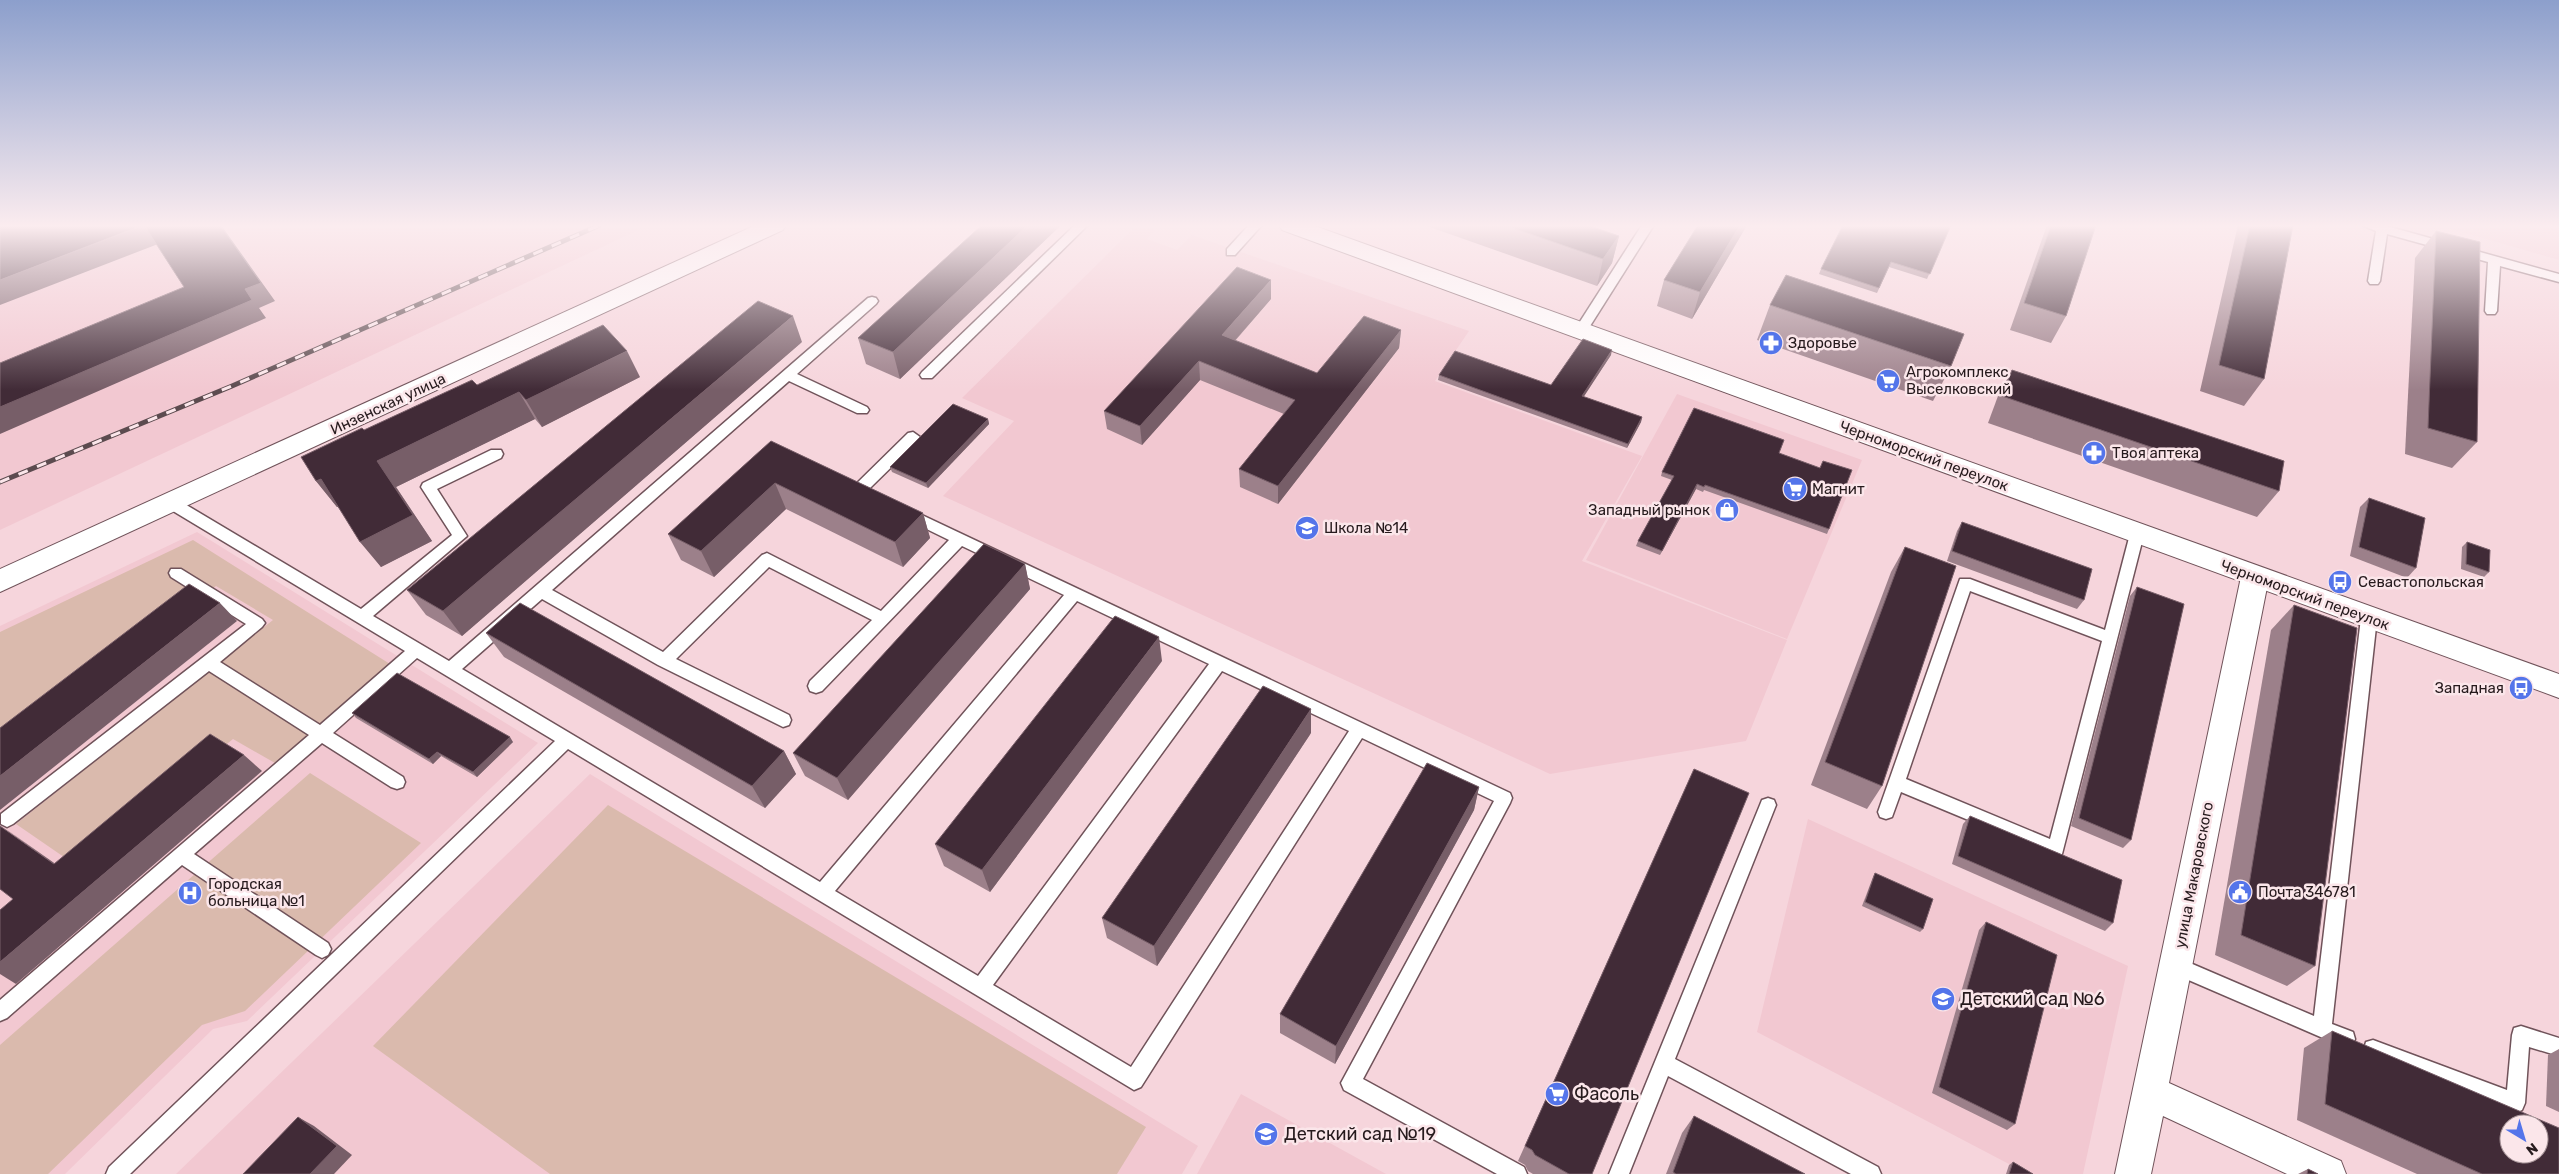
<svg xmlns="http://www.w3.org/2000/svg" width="2559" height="1174" viewBox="0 0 2559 1174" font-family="Rubik,sans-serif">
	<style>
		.built { fill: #f2c8d1 }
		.green { fill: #dabaad }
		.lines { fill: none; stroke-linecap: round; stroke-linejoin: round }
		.lane-casing { stroke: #70535a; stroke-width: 3 }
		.street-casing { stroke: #70535a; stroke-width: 2 }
		.secondary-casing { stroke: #70535a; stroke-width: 2 }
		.lane { fill: #fff; fill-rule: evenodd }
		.street { fill: #fff; fill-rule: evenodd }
		.secondary { fill: #fff; fill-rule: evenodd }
		.rail-casing { stroke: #5c4b4f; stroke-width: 5 }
		.rail { stroke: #fbe6ea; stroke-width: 3; stroke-dasharray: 10; stroke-linecap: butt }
		.wall { fill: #9c808a }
		.shaded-wall { fill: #775e68 }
		.building { fill: #412b37; stroke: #775e68; fill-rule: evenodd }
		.labels { text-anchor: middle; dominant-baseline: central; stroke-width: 5; stroke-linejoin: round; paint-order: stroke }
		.poi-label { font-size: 15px; fill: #261a1d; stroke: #fbe6ea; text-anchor: start }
		.street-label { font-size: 15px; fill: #261a1d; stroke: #fbe6ea }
		.near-poi-label { font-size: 18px; fill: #261a1d; stroke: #fbe6ea; text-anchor: start }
	</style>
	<rect width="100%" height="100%" fill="#f6d5dc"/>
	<g class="built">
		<polygon points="0,225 649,225 0,530"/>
		<polygon points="1137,225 1159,225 1147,239 1177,250 1192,235 1469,331 1435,381 1642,456 1582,561 1787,640 1746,741 1550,774 943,496 1014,421 962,398"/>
		<polygon points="2437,225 2559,225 2559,260"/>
		<polygon points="1677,394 1862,460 1787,639 1586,560"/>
		<polygon points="197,532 538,743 247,1021 213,1029 65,1174 0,1174 0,626"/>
		<polygon points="590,774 1198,1146 1182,1174 176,1174"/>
		<polygon points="1808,819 2128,966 2083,1174 2028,1174 1757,1032"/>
		<polygon points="1241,1094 1386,1174 1197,1174"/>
	</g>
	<g class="green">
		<polygon points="193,540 390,664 275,763 233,739 77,866 16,824 273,620 216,586 0,755 0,632"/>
		<polygon points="310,773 421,843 245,1011 202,1025 48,1174 0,1174 0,1045"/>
		<polygon points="608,805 1146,1127 1117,1174 550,1174 373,1046"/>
	</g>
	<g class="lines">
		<g class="lane-casing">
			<g id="lane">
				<polygon points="1075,225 1088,225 932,378 922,378 920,375 922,372"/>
				<polygon points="1249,225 1262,225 1235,255 1227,255 1227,249"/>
				<polygon points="1642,225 1654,225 1585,334 1575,334 1574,331"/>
				<polygon points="2362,225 2383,225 2559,274 2559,282 2500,266 2497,311 2495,314 2487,314 2485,311 2488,262 2387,234 2380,281 2378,284 2370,284 2368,281 2376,231"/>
				<path d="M872 297 876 298 878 301 876 304 797 374 867 407 869 410 867 413H857L789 381 552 590 663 652 762 555 767 553 881 611 949 540 902 517 900 513 902 509 907 508 1510 793 1512 798 1510 803 1363 1079 1524 1167 1527 1174H1497L1344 1090 1341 1083 1494 801 1362 738 1141 1087 1134 1090 568 749 130 1174H106L109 1167 555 741 417 658 333 733 403 777 405 782 403 787 397 789 391 787 322 743 194 854 328 943 331 949 328 955 322 958 316 955 182 865 7 1018 0 1021V1000L309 735 209 671 13 824 7 827 1 824V814L246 624 171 577 169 573 171 569H181L262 619 265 623 262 627 220 662 320 725 405 651 168 508 166 504 168 500H178L361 609 452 535 421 487 423 483 491 450H501L503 454 501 458 437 489 467 536 373 616 449 661 868 298ZM962 546 1064 595 820 882 462 669 542 599 658 665 783 727 789 725 791 720 789 715 676 659 769 567 872 620 810 681 808 686 810 691 816 693 822 691ZM1077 601 1209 664 978 976 835 891ZM1222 671 1349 731 1131 1067 993 985Z"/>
				<path d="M913 432 920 437 918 441 869 489 877 495 875 499C867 501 856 497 852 490L854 486 908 433Z"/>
				<path d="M2137 528 2142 530 2144 534 2062 854 2056 857 2050 854 1901 792 1892 817 1886 819 1880 817 1878 812 1960 579H1970L2105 630 2130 534 2132 530ZM1970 591 2102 641 2050 839 1906 779Z"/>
				<polygon points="2369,612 2374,614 2377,618 2332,1024 2353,1032 2355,1039 2353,1046 2346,1048 2170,972 2167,966 2170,960 2176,957 2314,1016 2361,618 2364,614"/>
				<polygon points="1768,798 1774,800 1776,805 1675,1059 1878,1167 1881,1174 1851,1174 1668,1076 1629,1174 1609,1174 1760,805 1762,800"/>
				<polygon points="2521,1026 2559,1038 2559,1056 2529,1047 2525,1103 2522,1110 2515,1113 2366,1056 2364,1049 2366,1042 2373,1040 2507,1090 2512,1035 2514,1028"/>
			</g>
		</g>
		<g class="street-casing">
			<polygon id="street" points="2255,566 2265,569 2269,577 2169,1083 2341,1161 2346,1174 2287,1174 2163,1116 2151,1174 2115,1174 2241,577 2245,569"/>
		</g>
		<g class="secondary-casing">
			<g id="secondary">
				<polygon points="756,225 786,225 783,230 0,592 0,569"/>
				<polygon points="1279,225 1312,225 2559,674 2559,698 1282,230"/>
			</g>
		</g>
		<use href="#lane" class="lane"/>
		<use href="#street" class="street"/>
		<use href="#secondary" class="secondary"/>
		<g class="rail-casing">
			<polyline id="rail" points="0,482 232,386 600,225"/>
		</g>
		<use href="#rail" class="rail"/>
	</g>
	<g class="wall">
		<polygon points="982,225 1061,225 900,379 866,364 858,338"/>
		<polygon points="1424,225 1587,225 1619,236 1612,263 1597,286"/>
		<polygon points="1698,225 1747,225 1692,319 1657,306 1664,280"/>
		<polygon points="1951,225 1927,279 1889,267 1877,293 1819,274 1821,269"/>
		<polygon points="2047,225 2096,225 2066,316 2051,343 2010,330"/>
		<polygon points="2238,225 2293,225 2264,379 2244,406 2200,391"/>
		<polygon points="2436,231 2477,442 2452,468 2405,454 2415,258"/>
		<polygon points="1271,299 1235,341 1317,373 1401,330 1399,348 1278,504 1240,487 1239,469 1284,414 1200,380 1142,445 1107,429 1104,411"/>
		<polygon points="1770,305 1951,366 1933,401 1757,340"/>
		<polygon points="802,342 462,636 426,615 407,590"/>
		<polygon points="1611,355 1583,397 1642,417 1641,422 1627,448 1438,380 1439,375 1551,385"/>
		<polygon points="2012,370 2279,491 2257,517 1988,423 1998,396"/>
		<polygon points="640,377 542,427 535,419 396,487 432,541 381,567 338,507 337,507 316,481 477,385"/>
		<polygon points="988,419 989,424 928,488 892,472 890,467"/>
		<polygon points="771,441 923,513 930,538 903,567 786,509 714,577 681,560 668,534"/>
		<polygon points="1779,453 1829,529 1827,534 1704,490 1703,492 1696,489 1660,555 1636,546 1638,541 1672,480 1661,476 1662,472"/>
		<polygon points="2369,498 2416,568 2407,578 2350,556 2360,507"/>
		<polygon points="1962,522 2084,600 2077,609 1947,561 1957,531"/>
		<polygon points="2467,542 2489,572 2484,577 2461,569 2462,547"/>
		<polygon points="1905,547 1882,786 1867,809 1811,785 1891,572"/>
		<polygon points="1025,564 1030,589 848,800 805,776 793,753"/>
		<polygon points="2137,587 2131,840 2123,848 2071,826 2130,596"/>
		<polygon points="2294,605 2315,966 2287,986 2215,955 2271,630"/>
		<polygon points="486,633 784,751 796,774 765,808 504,657"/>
		<polygon points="1162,661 990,892 944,866 935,844"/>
		<polygon points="352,713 513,742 477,777 441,756 433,764 356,718"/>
		<polygon points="1311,733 1157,966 1107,938 1102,918"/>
		<polygon points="1694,769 1592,1174 1533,1174 1528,1171 1525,1165 1518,1161"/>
		<polygon points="1479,787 1474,810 1335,1064 1280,1033 1280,1014"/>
		<polygon points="1970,816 2113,923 2105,931 1952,864 1963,824"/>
		<polygon points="1875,873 1923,929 1920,932 1862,906 1873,877"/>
		<polygon points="1986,922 2015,1124 2007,1130 1932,1093 1979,930"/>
		<polygon points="2332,1031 2559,1174 2417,1174 2297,1120 2304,1048"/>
		<polygon points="2559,1049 2559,1112 2546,1106 2548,1055"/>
		<polygon points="1694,1116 1805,1174 1666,1174 1682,1133"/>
		<polygon points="2013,1162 2033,1174 2006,1174 2009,1165"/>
		<polygon points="2308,1169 2318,1174 2298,1174"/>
	</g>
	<g class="shaded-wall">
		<polygon points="144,225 158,244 0,305 0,280"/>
		<polygon points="221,225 275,301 259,308 266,318 0,434 0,407 245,289"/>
		<polygon points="1028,225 1061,225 900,379 893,352"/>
		<polygon points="1740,225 1747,225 1692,319 1700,292"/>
		<polygon points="1619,236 1612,263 1597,286 1603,259"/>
		<polygon points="1271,280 1271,299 1223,354 1222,335"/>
		<polygon points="793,316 802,342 462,636 443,611"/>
		<polygon points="1401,330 1399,348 1278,504 1278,486"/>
		<polygon points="1612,350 1611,355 1581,401 1582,396"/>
		<polygon points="627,351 640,377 542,427 526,400"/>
		<polygon points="1199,361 1200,380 1142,445 1140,426"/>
		<polygon points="519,392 535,419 396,487 432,541 381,567 360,542 377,461"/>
		<polygon points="1642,417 1641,422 1627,448 1628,444"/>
		<polygon points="988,419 989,424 928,488 926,483"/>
		<polygon points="321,479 341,505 337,507 316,481"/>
		<polygon points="775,483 786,509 714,577 701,551"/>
		<polygon points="1697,484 1696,489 1660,555 1662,551"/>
		<polygon points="923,513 930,538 903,567 895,542"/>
		<polygon points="1025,564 1030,589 848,800 837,778"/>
		<polygon points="220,603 237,621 0,810 0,776"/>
		<polygon points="1159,637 1162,661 990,892 982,870"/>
		<polygon points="1311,709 1311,733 1157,966 1154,946"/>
		<polygon points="510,737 513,742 477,777 473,772"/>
		<polygon points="784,751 796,774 765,808 752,786"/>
		<polygon points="437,752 441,756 433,764 429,759"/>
		<polygon points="244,755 262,771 16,984 0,974 0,962"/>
		<polygon points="1479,787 1474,810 1335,1064 1336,1046"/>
		<polygon points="0,825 77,879 54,864"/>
		<polygon points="298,1117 314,1126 352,1155 334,1174 310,1174"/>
	</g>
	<g class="building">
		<polygon points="0,225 143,225 0,280"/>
		<polygon points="144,225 220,225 261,283 245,289 252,300 0,407 0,363 184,287"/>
		<polygon points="982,225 1028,225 893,352 858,338"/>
		<polygon points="1504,225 1587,225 1619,236 1603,259"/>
		<polygon points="1698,225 1740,225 1700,292 1664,280"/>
		<polygon points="1843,225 1951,225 1930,274 1891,262 1879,288 1821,269"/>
		<polygon points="2051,225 2096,225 2066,316 2024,303"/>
		<polygon points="2250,225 2293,225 2264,379 2219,365"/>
		<polygon points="2436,231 2480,242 2477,442 2428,428"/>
		<polygon points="1237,267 1271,280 1222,335 1317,373 1364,316 1401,330 1278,486 1239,469 1295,400 1199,361 1140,426 1104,411"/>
		<polygon points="1786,275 1964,334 1951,366 1770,305"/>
		<polygon points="758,301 793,316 443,611 407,590"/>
		<polygon points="603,325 627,351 526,400 519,392 377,461 413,515 360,542 321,479 316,481 301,457 362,428 364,430 472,380 477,385"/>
		<polygon points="1583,339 1612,350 1582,396 1642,417 1628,444 1439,375 1455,351 1551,385"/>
		<polygon points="2012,370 2284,461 2279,491 2002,396"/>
		<polygon points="953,404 988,419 926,483 890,467"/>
		<polygon points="1694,408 1784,440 1779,453 1820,468 1823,461 1852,470 1829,529 1705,485 1704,487 1697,484 1662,551 1638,541 1674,476 1662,472"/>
		<polygon points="771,441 923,513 895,542 775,483 701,551 668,534"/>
		<polygon points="2369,498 2425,518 2416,568 2359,547"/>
		<polygon points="1962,522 2092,569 2084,600 1952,551"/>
		<polygon points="2467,542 2490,550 2489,572 2466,564"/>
		<polygon points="984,544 1025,564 837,778 793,753"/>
		<polygon points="1905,547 1956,566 1882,786 1825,762"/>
		<polygon points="189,584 220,603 0,776 0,728"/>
		<polygon points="2137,587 2184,604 2131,840 2079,818"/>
		<polygon points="520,603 784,751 752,786 486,633"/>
		<polygon points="2294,605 2357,628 2315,966 2241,935"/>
		<polygon points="1115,616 1159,637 982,870 935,844"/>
		<polygon points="397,673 510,737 473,772 437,752 429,759 352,713"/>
		<polygon points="1263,686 1311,709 1154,946 1102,918"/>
		<polygon points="210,734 244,755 0,962 0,910 13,899 0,889 0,826 54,864"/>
		<polygon points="1427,763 1479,787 1336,1046 1280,1014"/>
		<polygon points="1694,769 1749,793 1592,1174 1569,1174 1535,1155 1532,1150 1525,1146"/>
		<polygon points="1970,816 2122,880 2113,923 1958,856"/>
		<polygon points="1875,873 1933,899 1923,929 1865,902"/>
		<polygon points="1986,922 2057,955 2015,1124 1939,1087"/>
		<path d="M2332 1031 2559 1128V1174H2482L2325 1104ZM2509 1124H2539V1154H2509Z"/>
		<polygon points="1694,1116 1805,1174 1676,1174 1673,1172"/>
		<polygon points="298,1117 337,1146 310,1174 243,1174"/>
		<polygon points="2013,1162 2033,1174 2009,1174"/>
		<polygon points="2308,1169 2318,1174 2307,1174"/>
	</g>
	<linearGradient id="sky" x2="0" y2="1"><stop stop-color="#8c9fcc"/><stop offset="0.58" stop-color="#fbecef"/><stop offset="1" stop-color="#fbecef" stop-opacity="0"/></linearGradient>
	<rect width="2559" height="390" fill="url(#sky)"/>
	<defs>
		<g id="pharmacy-disc" transform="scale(1.25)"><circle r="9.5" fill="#5475ea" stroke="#fbe6ea"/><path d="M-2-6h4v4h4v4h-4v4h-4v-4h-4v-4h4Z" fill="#fff"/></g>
		<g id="supermarket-disc" transform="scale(1.25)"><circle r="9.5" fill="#5475ea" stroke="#fbe6ea"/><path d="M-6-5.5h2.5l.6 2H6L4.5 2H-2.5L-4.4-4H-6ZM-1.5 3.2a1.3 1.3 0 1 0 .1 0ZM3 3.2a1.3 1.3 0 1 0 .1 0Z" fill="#fff"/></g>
		<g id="shop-disc" transform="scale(1.25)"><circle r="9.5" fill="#5475ea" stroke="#fbe6ea"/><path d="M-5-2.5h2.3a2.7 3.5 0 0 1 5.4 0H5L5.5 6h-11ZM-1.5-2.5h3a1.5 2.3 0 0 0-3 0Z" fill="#fff"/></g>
		<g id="school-disc" transform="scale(1.25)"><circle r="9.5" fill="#5475ea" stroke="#fbe6ea"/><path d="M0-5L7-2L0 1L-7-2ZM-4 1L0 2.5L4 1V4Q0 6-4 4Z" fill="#fff"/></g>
		<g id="bus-disc" transform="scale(1.25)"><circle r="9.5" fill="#5475ea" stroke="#fbe6ea"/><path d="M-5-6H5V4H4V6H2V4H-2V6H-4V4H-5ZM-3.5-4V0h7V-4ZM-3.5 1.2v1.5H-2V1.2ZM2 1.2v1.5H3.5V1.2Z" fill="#fff"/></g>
		<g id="civic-disc" transform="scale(1.25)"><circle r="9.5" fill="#5475ea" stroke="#fbe6ea"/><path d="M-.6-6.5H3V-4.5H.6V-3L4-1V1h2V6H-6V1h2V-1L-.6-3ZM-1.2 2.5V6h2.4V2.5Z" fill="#fff"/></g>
		<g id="hospital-disc" transform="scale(1.25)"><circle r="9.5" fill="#5475ea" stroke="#fbe6ea"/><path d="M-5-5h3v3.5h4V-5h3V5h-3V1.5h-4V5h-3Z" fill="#fff"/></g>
	</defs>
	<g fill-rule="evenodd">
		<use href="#pharmacy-disc" x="1771" y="343"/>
		<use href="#supermarket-disc" x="1888" y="381"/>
		<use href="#pharmacy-disc" x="2094" y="453"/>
		<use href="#supermarket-disc" x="1795" y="489"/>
		<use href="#shop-disc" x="1727" y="510"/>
		<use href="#school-disc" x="1307" y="528"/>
		<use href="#bus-disc" x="2340" y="582"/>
		<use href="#bus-disc" x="2521" y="688"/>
		<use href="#civic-disc" x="2240" y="892"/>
		<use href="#hospital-disc" x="190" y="893"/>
		<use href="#school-disc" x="1943" y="999"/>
		<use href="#supermarket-disc" x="1557" y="1094"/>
		<use href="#school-disc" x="1266" y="1134"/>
	</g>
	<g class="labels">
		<g class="poi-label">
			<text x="1788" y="343">Здоровье</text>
			<text x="1906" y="372">Агрокомплекс<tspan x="1906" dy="17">Выселковский</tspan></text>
			<text x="2112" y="453">Твоя аптека</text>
			<text x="1812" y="489">Магнит</text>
			<text x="1710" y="510" text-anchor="end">Западный рынок</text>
			<text x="1324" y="528">Школа №14</text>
			<text x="2358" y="582">Севастопольская</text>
			<text x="2504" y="688" text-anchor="end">Западная</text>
			<text x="208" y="884">Городская<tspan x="208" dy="17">больница №1</tspan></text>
			<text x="2258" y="892">Почта 346781</text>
		</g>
		<g class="street-label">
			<text transform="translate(388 404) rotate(-25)">Инзенская улица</text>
			<text transform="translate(1924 456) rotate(20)">Черноморский переулок</text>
			<text transform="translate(2305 595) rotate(20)">Черноморский переулок</text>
			<text transform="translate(2194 875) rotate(-79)">улица Макаровского</text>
		</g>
		<g class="near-poi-label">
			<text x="1960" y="999">Детский сад №6</text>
			<text x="1574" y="1094">Фасоль</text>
			<text x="1284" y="1134">Детский сад №19</text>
		</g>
	</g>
	<g transform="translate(2524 1139) rotate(142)"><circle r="24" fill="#fbe6ea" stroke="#a69498"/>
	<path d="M0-4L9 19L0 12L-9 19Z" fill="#5475ea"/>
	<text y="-8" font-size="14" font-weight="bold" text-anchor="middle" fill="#261a1d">N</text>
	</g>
</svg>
